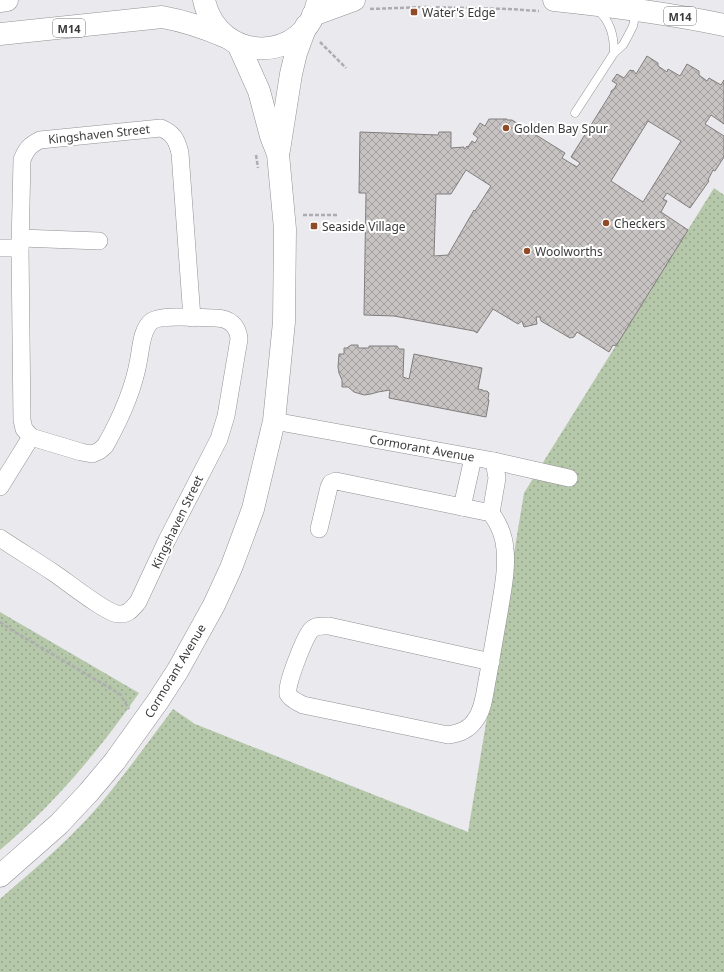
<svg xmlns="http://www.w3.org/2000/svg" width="724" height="972" viewBox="0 0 724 972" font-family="'Noto Sans',sans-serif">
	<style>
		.grass { fill: url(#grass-dots) }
		.building { fill: url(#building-cross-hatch); stroke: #827e7e; fill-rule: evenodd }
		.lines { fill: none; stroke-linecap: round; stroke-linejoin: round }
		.lane-casing { stroke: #929295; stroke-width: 9 }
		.street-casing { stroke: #929295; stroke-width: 18 }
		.secondary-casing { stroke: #929295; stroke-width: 23 }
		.primary-casing { stroke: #929295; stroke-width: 23 }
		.path { stroke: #adadb0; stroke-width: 2.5; stroke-dasharray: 4 2; stroke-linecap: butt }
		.lane { stroke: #fff; stroke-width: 8 }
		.street { stroke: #fff; stroke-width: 17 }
		.secondary { stroke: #fff; stroke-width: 22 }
		.primary { stroke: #fff; stroke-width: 22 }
		.poi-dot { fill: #914a26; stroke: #fff; stroke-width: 1.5 }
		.labels { text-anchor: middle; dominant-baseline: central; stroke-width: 4; stroke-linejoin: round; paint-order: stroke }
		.shield { fill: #fff; stroke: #757576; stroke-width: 1 }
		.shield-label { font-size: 11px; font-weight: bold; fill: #3a3a3b }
		.poi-label { font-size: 12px; fill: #3a3a3b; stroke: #fff; text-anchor: start }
		.street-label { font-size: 12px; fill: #3a3a3b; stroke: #fff }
	</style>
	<defs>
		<pattern id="grass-dots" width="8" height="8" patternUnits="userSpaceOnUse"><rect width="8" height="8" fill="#b6c8aa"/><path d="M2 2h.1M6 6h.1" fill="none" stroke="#95a38c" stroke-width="1.8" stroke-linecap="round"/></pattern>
		<pattern id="building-cross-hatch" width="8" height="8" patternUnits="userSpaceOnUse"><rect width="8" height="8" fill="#c7c3c2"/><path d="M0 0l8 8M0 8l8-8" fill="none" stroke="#a39f9f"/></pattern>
	</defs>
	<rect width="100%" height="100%" fill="#eaeaee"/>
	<g class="grass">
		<path d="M714 188 724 195V972H0V899C38 866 79 832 110 792 132 765 152 737 173 709L195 724 468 832 524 493Z"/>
		<path d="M0 612 139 693C99 751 54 804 0 850Z"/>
	</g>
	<g class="building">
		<path d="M647 56 658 63V66L667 72 668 69 680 76 687 64 699 71V75L707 81 709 78 721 85 724 80V124L711 115 705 124 724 136V157L715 171 713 170 708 180 709 181 690 208 667 193 663 199 667 201 661 212 688 230 616 346 613 345 609 352 577 332 574 337 570 338 541 321 540 317H536L537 324 524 327 522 321 518 324 493 309 477 333 474 331 394 316 364 315 366 193H359L360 132 438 135 439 132H451V148L464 147V149H465L467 146 468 147 472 141 475 143 478 138 473 134 480 123 485 126 489 119H507V120H512L565 153 562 158 577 167 580 163 571 157 611 93V91L614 89 617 84 612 81 617 74 624 78 630 70 633 71V70L636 74ZM648 121 681 141 643 202 611 181ZM466 170 491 186 475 211 474 210 448 255 434 256 436 194H451Z"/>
		<polygon points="351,345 358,345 358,348 369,348 369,346 397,346 399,349 404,349 403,377 409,379 414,354 482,368 478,389 483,390 483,391 487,391 489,393 488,399 489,400 486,417 389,398 390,390 378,392 371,394 364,395 354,392 348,387 342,387 342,380 339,373 338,367 339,354 344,354 344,348 347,348"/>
	</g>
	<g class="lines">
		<g class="lane-casing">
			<g id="lane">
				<path d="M597 9C611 22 614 36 614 53"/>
				<polyline points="575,113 614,53 623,45 629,34 633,26 636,11"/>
			</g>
		</g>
		<g class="street-casing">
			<g id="street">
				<polyline points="21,238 99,241"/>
				<polyline points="0,248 20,248"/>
				<polyline points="274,421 494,461 569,478"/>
				<path d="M0 487 31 437 24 429 22 420 20 248 22 160C26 149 30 145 40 140L161 128C173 133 177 140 180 153L192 318"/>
				<polyline points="462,507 473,458"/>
				<polyline points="491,513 497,478 494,461"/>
				<path d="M319 529 329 487 331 483 336 481 491 513C499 524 504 536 505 549 507 569 503 588 500 607 496 630 492 653 488 676 485 690 484 708 476 719 469 730 460 733 448 735L303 705C298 702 291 700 288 694 285 686 305 637 311 630 316 625 322 626 329 626L491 662"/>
				<path d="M0 538C18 550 36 561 54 573 66 581 106 613 118 614 128 615 132 609 138 602L167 540 219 439 226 416 239 339C238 326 230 318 215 318 202 318 162 314 152 321 142 328 141 347 139 358 134 389 121 418 105 446L99 451 92 454 81 452 31 437"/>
			</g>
		</g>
		<g class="secondary-casing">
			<g id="secondary">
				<polyline points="279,150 291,74 296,53 306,26"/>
				<polyline points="0,876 59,824 89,792 115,761 158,701 178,670 214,605 231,568 253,509 274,421 284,322 285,229 278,154 271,136 259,91 238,44"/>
			</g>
		</g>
		<g class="primary-casing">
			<g id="primary">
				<path d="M204 0C218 65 307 64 318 0"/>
				<path d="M554 0C611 6 668 13 724 25"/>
				<polyline points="0,1 7,0"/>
				<polyline points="313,15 354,0"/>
				<path d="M0 34 162 17C185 21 205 28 226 37"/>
			</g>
		</g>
		<g class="path">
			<polyline points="370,9 424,7 509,9 539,11"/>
			<polyline points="320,42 346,68"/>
			<polyline points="256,155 258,168"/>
			<polyline points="303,215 338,215"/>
			<polyline points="0,622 13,631 120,694 129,709"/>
		</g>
		<use href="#lane" class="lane"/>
		<use href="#street" class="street"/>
		<use href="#secondary" class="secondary"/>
		<use href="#primary" class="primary"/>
	</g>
	<g class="poi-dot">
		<rect x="410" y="8" width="8" height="8" rx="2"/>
		<circle cx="506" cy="128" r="4"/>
		<circle cx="606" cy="223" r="4"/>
		<rect x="310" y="222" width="8" height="8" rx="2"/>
		<circle cx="527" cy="251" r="4"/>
	</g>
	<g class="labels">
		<g class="shield">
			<rect x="664" y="7" width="32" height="18" rx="3"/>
			<rect x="53" y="19" width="32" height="18" rx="3"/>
		</g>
		<g class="shield-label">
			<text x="680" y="16">M14</text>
			<text x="69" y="28">M14</text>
		</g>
		<g class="poi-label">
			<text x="422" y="12">Water's Edge</text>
			<text x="514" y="128">Golden Bay Spur</text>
			<text x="614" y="223">Checkers</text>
			<text x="322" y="226">Seaside Village</text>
			<text x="535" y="251">Woolworths</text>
		</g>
		<g class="street-label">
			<text transform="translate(99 134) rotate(-6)">Kingshaven Street</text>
			<text transform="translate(422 448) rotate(10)">Cormorant Avenue</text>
			<text transform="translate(177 522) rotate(-64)">Kingshaven Street</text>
			<text transform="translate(175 671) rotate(-59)">Cormorant Avenue</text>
		</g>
	</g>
</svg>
